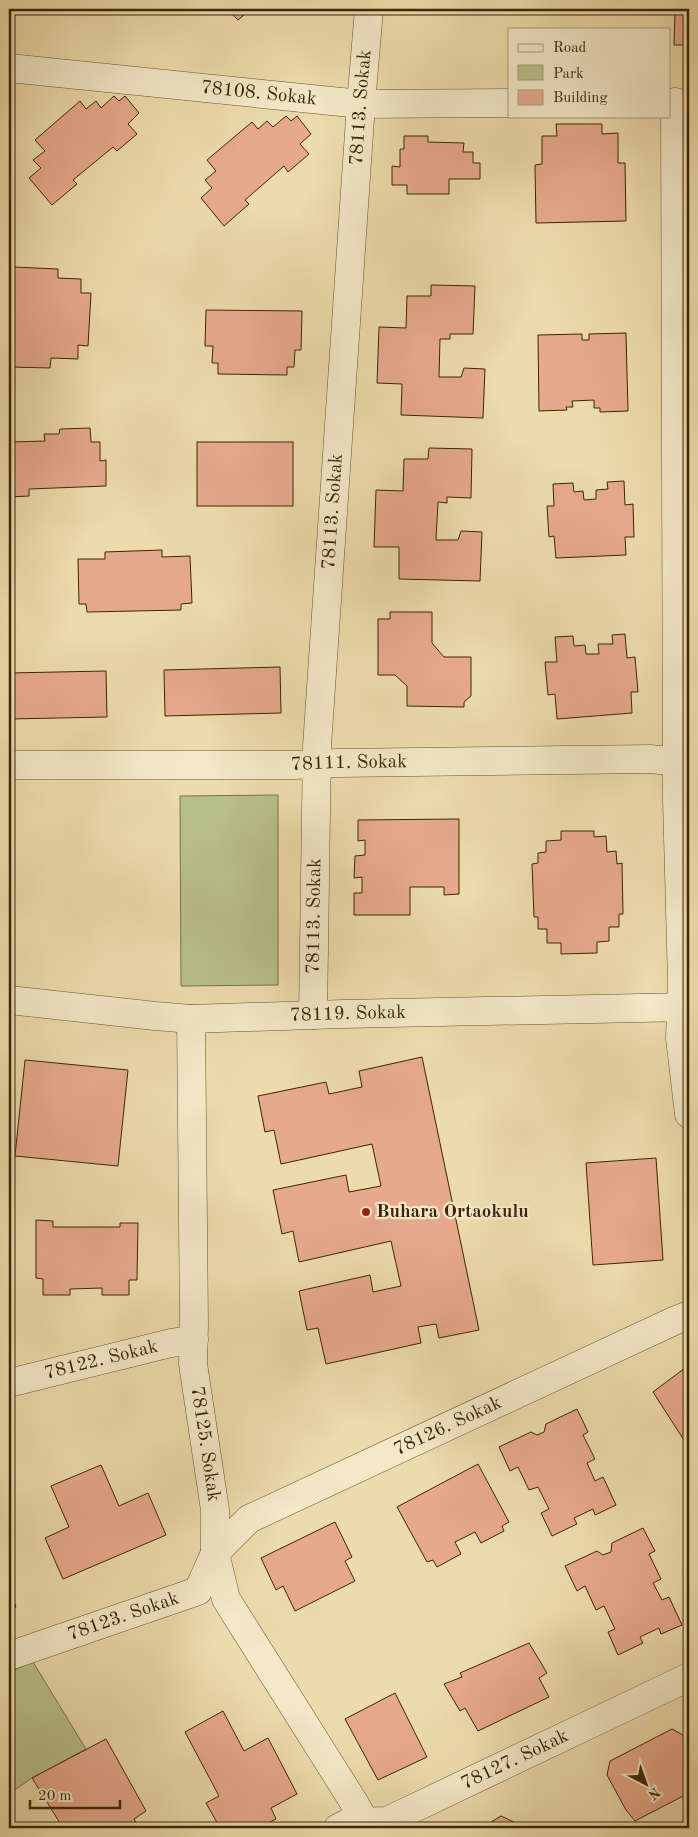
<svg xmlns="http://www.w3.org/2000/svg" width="698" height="1837" viewBox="0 0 698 1837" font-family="'Old Standard TT',serif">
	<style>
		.green { fill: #b8c089; stroke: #797348 }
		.building { fill: #e7a98c; stroke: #3a2607 }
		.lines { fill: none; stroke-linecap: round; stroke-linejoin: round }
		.street-casing { stroke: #675330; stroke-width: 29 }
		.street { stroke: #f3e8c8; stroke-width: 28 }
		.poi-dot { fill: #8f2418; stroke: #f3e8c8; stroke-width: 2 }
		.labels { text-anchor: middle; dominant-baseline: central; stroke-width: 4.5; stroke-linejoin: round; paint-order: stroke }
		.street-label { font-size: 19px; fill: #3a2607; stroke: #f3e8c8 }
		.poi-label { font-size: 19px; font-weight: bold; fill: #3a2607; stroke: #f3e8c8; text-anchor: start }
	</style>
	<rect width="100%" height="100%" fill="#eddbab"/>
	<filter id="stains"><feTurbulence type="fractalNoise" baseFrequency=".004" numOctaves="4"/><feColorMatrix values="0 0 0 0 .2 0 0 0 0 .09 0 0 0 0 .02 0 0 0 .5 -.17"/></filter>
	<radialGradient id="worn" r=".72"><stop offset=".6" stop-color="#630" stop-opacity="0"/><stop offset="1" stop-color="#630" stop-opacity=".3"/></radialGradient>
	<g class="green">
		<polygon points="278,795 278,985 181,986 180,796"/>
		<polygon points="33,1662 86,1749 32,1778 9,1794 9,1672"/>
	</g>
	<g class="building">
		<polygon points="227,9 251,9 238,20"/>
		<polygon points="667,9 689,9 689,45 674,45 675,11 667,11"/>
		<polygon points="114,96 119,101 125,96 139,113 128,124 137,134 117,151 113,147 73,180 77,184 52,205 29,178 41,168 33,160 45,151 35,140 80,101 86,109 96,101 101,108"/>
		<polygon points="286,116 291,121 297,116 311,134 300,144 309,154 288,172 284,166 245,200 249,204 224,226 201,198 212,188 205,180 216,171 207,160 252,122 258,129 267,121 273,127"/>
		<polygon points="556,124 602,124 602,134 618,133 618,163 625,163 626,221 536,223 535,165 542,164 542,136 557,136"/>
		<polygon points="404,136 428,136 428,142 464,143 463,152 473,152 473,163 480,163 480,179 449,179 449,194 407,194 407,185 392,185 392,166 400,167 400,149 404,149"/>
		<polygon points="13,267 58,269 58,278 81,279 81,293 91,293 88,346 78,345 78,359 51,358 50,368 9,367"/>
		<polygon points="431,285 475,286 473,334 450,334 450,339 440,339 439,377 461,377 464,368 485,369 483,418 401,415 402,384 377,383 379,327 406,328 407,296 431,296"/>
		<polygon points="206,310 302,311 301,350 295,350 294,367 287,367 287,375 218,374 218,363 212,363 213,346 205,346"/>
		<polygon points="626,333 628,411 600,412 600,408 594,408 594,400 572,401 573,407 566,407 567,410 539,411 538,335 582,334 582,340 589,340 589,334"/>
		<polygon points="90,428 91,442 100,442 100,461 106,460 106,486 29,489 29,496 9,497 9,442 45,441 44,434 59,434 60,429"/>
		<rect x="197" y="442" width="96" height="64"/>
		<polygon points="429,448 472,449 471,498 447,497 447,503 438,502 436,540 458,540 461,531 482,532 480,581 399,579 399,547 374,547 376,490 403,491 404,459 428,459"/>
		<polygon points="624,481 625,505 633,504 634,537 625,537 626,555 556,558 554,536 549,537 547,506 554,506 553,484 573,483 574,492 583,491 584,500 596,499 596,490 608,489 607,482"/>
		<polygon points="162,550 162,557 190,556 192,603 181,604 181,610 87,612 86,604 79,604 78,559 105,559 105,552"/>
		<polygon points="390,612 432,612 432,643 444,657 471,657 471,696 464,702 464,707 407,706 407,686 395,675 378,675 378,619 390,619"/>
		<polygon points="625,634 627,658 635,657 638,692 631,692 632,713 557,719 555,694 548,695 545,662 557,662 555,637 573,636 574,646 585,645 586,654 599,654 598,644 613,644 612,635"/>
		<polygon points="280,667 281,713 165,716 164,670"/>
		<polygon points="106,671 107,717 9,719 9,673"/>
		<polygon points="459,819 459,894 444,895 444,887 410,887 410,915 354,915 354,893 362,893 362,877 354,878 355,856 365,855 365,840 358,841 358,820"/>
		<polygon points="561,831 594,831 594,837 606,836 607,852 616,851 617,864 622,863 623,914 619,914 619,927 609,927 609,941 597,942 597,953 561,954 561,943 547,943 547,929 538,929 538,917 534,917 532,864 538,863 538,853 546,852 546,841 561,840"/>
		<polygon points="422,1057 479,1330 439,1338 436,1324 418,1327 421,1343 326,1364 318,1328 307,1330 299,1291 370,1275 373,1292 401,1286 391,1241 299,1262 293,1231 282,1234 273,1190 346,1175 349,1192 381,1186 372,1144 281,1164 274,1130 265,1132 258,1096 326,1082 329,1094 362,1087 359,1071"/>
		<polygon points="25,1060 128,1070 118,1166 15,1156"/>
		<polygon points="656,1158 663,1260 593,1265 586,1163"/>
		<polygon points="36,1220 53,1221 53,1227 120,1227 120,1223 138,1223 137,1280 129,1280 129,1295 102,1295 102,1288 70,1289 70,1295 43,1295 43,1279 36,1278"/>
		<polygon points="689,1365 689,1448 653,1392"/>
		<polygon points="577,1409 588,1432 583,1435 595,1459 587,1463 595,1481 603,1477 616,1505 595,1515 593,1509 574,1518 577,1524 552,1536 541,1513 549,1509 538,1487 529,1490 518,1467 510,1471 499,1447 531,1432 537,1435 544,1432 546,1424"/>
		<polygon points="478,1464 509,1522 502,1526 504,1531 481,1543 475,1532 455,1542 461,1554 437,1567 433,1560 427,1562 397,1507"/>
		<polygon points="101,1465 119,1506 148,1493 166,1535 63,1579 45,1538 69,1527 51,1486"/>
		<polygon points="335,1522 352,1557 345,1561 355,1581 295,1611 283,1586 276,1590 261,1558"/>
		<polygon points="643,1528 655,1551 649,1554 661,1579 653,1583 662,1600 669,1597 682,1625 661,1634 659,1628 640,1637 643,1643 618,1655 608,1632 615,1629 604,1606 596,1610 585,1586 577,1591 565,1566 597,1551 603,1555 611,1552 612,1543"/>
		<polygon points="9,1588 16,1607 9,1610"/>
		<polygon points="529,1643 547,1673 539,1678 549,1697 478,1731 465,1708 460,1711 444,1684 462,1677 460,1673"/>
		<polygon points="395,1693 427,1757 378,1780 345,1719"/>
		<polygon points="223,1711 244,1751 268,1738 297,1794 271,1808 276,1819 258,1828 220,1828 206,1803 219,1796 185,1732"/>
		<polygon points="672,1729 685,1736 689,1743 689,1793 635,1821 626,1810 607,1775 610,1761"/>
		<polygon points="106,1739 146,1811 134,1819 139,1827 63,1828 32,1778"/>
		<polygon points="501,1816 514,1822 517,1828 481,1828"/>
	</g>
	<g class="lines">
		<g class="street-casing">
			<g id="street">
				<path id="s1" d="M9 68 361 104 509 103"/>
				<polyline points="675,102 677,800 682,982 680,1038 689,1114"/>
				<path id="s2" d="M9 765H294L338 763 650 759 689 763"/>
				<path id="s3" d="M9 1000 155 1016 191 1019 343 1014 689 1007"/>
				<path id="s4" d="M313 1015 317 746 361 104 369 9"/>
				<path id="s5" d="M191 1019 194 1324 193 1364 215 1510V1553L226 1599 355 1804 368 1828"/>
				<path id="s6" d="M9 1383 171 1343 194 1340"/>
				<path id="s7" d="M9 1656 198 1591 215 1553 249 1519 676 1320 689 1315"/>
				<path id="s8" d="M338 1828 350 1822 387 1821 689 1677"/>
			</g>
		</g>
		<use href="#street" class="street"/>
	</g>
	<circle class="poi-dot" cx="366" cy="1212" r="5"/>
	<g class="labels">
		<g class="street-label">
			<text stroke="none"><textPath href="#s1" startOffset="251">78108. Sokak</textPath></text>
			<text stroke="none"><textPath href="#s4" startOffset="909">78113. Sokak</textPath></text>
			<text stroke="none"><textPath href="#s4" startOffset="504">78113. Sokak</textPath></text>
			<text stroke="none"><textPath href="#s2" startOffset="340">78111. Sokak</textPath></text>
			<text stroke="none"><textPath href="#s4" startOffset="99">78113. Sokak</textPath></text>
			<text stroke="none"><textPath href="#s3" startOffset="340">78119. Sokak</textPath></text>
			<text stroke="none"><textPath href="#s6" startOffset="95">78122. Sokak</textPath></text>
			<text stroke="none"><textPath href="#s7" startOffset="509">78126. Sokak</textPath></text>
			<text stroke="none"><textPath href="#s5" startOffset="426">78125. Sokak</textPath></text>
			<text stroke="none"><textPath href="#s7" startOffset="121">78123. Sokak</textPath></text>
			<text stroke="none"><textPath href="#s8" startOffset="192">78127. Sokak</textPath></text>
		</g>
		<g class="poi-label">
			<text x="376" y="1212">Buhara Ortaokulu</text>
		</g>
	</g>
	<rect width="698" height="1837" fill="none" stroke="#eddbab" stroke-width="30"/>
	<rect x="10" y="10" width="678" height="1817" fill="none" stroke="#3a2607" stroke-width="2.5"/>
	<rect x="15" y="15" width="668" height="1807" fill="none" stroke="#3a2607"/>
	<rect x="508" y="28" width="162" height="90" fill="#f3e8c8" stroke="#a99a7b"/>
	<rect x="518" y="44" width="25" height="8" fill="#f3e8c8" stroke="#a99a7b"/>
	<text x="553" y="52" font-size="15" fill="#3a2607">Road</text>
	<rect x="518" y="65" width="25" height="15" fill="#b8c089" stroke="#a99a7b"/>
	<text x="553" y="78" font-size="15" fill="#3a2607">Park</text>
	<rect x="518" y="90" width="25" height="15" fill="#e7a98c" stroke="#a99a7b"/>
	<text x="553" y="102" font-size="15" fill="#3a2607">Building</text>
	<g transform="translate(646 1784) rotate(139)" stroke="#f3e8c8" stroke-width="4" paint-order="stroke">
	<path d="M0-4L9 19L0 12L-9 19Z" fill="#3a2607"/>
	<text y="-8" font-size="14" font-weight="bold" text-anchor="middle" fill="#3a2607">N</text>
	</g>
	<path d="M30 1800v8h90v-8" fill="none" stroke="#3a2607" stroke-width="2.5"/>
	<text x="38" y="1800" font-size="15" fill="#3a2607" stroke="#f3e8c8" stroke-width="4" paint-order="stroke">20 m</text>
	<rect width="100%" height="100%" filter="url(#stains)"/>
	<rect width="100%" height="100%" fill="url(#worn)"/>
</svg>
